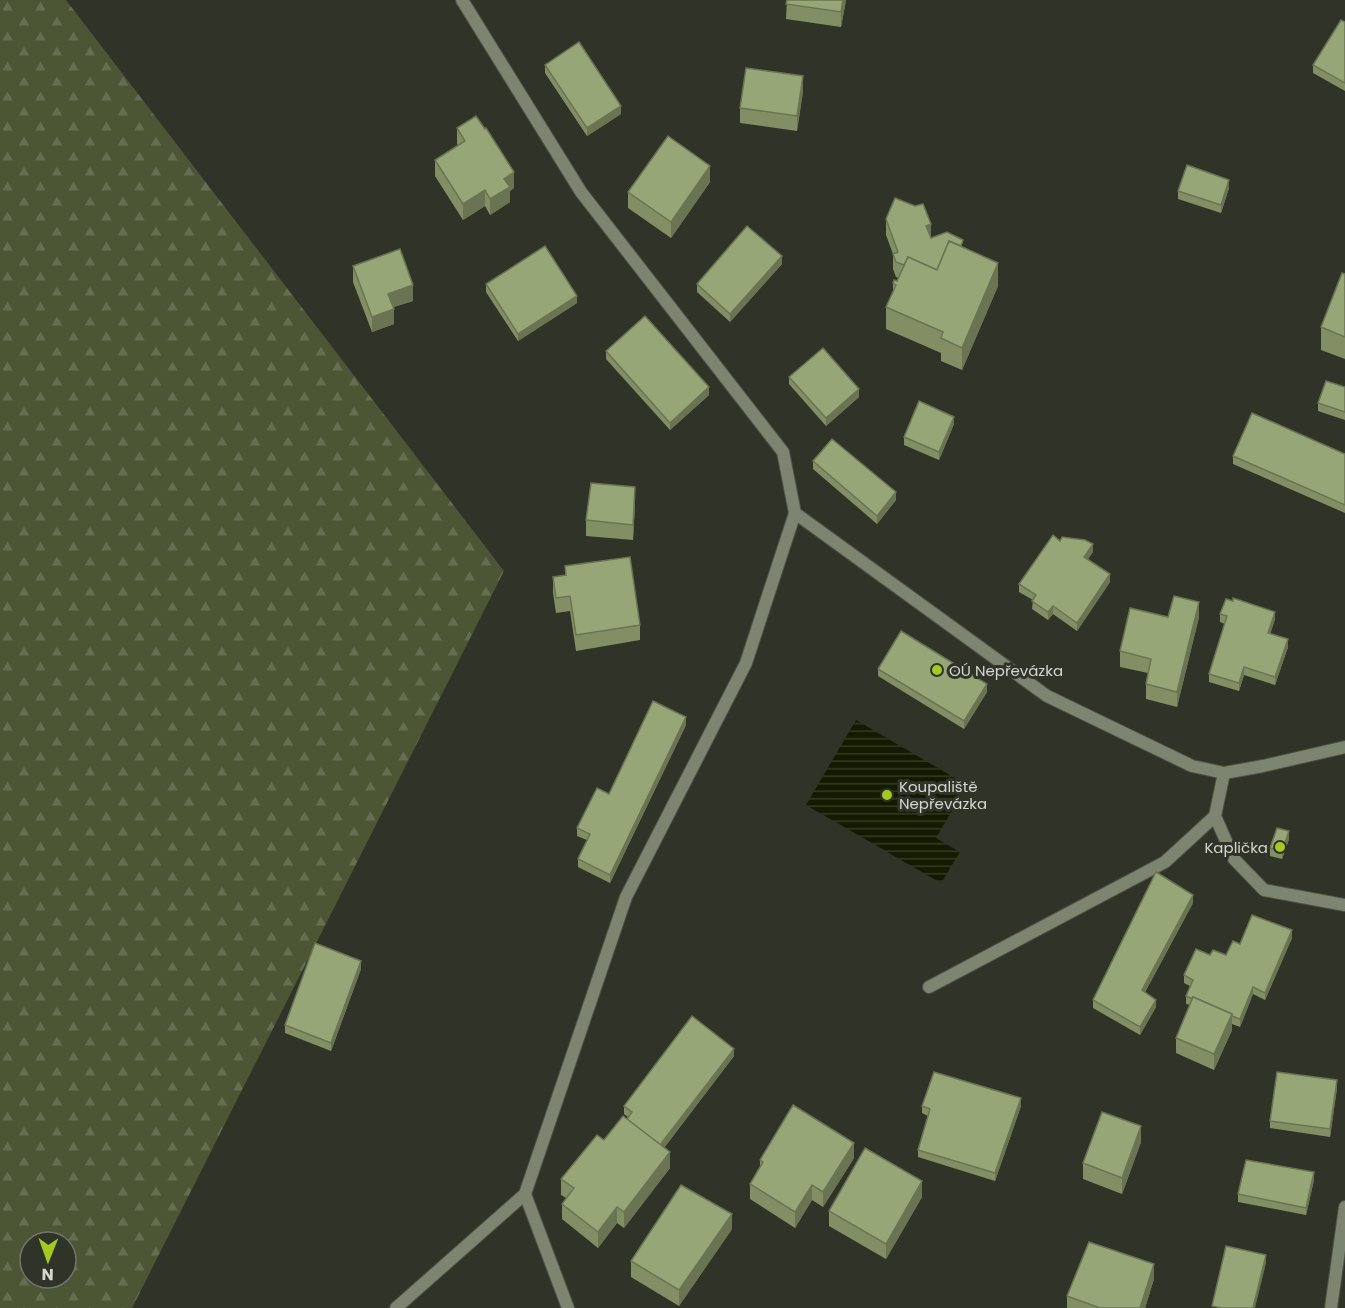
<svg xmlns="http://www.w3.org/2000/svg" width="1345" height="1308" viewBox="0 0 1345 1308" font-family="Poppins,sans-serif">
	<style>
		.forest { fill: url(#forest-firs); fill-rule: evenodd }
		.water { fill: url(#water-rules) }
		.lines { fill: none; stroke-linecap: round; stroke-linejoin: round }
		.street-casing { stroke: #4e5146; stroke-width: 14 }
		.street { stroke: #7d8470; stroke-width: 12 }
		.wall { fill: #828f65 }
		.shaded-wall { fill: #6a7453 }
		.building { fill: #97a676; stroke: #6a7453; stroke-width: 1.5 }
		.poi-dot { fill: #a5c822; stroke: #303328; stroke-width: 2 }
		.labels { text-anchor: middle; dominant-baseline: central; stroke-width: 6; stroke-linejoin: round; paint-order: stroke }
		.poi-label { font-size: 15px; fill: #d4d7d0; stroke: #303328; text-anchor: start }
	</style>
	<defs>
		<pattern id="forest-firs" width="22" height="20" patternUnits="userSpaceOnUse" patternTransform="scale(1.5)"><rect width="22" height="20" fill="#4c5634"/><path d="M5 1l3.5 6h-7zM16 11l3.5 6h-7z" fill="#656e50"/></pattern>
		<pattern id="water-rules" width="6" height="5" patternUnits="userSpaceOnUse" patternTransform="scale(1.5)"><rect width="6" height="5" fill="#131a00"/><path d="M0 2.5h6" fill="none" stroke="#343b24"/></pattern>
	</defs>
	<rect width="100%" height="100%" fill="#303328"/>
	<path class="forest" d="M0 0H66L504 571 132 1308H0ZM30 1242H66V1278H30Z"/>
	<polygon class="water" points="856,720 967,785 936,838 960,852 941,883 806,805"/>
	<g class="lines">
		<g class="street-casing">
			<g id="street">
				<polyline points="462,0 581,192 783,452 795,513 1047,696 1192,766 1224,773 1263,766 1345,747"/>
				<polyline points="1224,773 1215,816 1234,859 1264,890 1345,905"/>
				<polyline points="929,987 1165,862 1215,816"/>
				<polyline points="525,1194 568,1308"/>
				<polyline points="396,1308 525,1194 626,897 746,663 795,513"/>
				<polyline points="1331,1308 1345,1207"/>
			</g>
		</g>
		<use href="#street" class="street"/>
	</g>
	<g class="wall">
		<polygon points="787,0 846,0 841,27 786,19"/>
		<polygon points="1345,22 1345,91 1313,73 1313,65"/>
		<polygon points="545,65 621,114 587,136 545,73"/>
		<polygon points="803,91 797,131 740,123 740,108"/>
		<polygon points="457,128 514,188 510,191 510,202 490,215 485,206 463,220 435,176 435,160 458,146 457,143"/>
		<polygon points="710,182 671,238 628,208 628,192"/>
		<polygon points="1229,188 1221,213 1178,199 1178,191"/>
		<polygon points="886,219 931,238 963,248 998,286 962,370 941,361 941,353 886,329 886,307 893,292 893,283 897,281 899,278 896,277 893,269 893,254 886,235"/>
		<polygon points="782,264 730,322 697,292 697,284"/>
		<polygon points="353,266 413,301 393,307 394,324 372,332 353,282"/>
		<polygon points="1345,274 1345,359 1321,350 1321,327"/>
		<polygon points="486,284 577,303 518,341 486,292"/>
		<polygon points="606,351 709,395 670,430 606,359"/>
		<polygon points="789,377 859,397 826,426 789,384"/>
		<polygon points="1345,387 1345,420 1318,411 1318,403"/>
		<polygon points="954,424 939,460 904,445 904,437"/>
		<polygon points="1345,454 1345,513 1233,464 1233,456"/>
		<polygon points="813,461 896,500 877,524 813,469"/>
		<polygon points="635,503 633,540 586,536 586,520"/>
		<polygon points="1060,541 1093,552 1088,559 1110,582 1077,631 1053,614 1048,620 1032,609 1033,600 1019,592 1019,584"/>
		<polygon points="565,566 640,625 640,640 576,651 570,611 556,613 553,593 553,577 565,575"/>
		<polygon points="1220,614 1275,619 1270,634 1288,647 1275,685 1244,675 1239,691 1209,682 1209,674 1225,624 1220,622"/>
		<polygon points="1199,617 1177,707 1146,699 1146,684 1148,673 1120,667 1120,651"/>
		<polygon points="878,669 987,692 964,729 878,676"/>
		<polygon points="686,725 610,883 578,867 578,859 587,840 577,836 577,828"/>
		<polygon points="1289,839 1282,859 1270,856 1270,848"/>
		<polygon points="1193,903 1145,992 1156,1007 1140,1035 1093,1008 1093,1000"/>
		<polygon points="1292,938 1265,1000 1253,994 1240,1027 1232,1024 1232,1030 1214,1070 1176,1053 1176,1038 1190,1005 1186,1004 1186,996 1190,986 1184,983 1184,975 1210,955 1226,955 1240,944"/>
		<polygon points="361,969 331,1051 285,1033 285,1025"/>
		<polygon points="734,1056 664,1148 670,1168 624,1228 617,1223 598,1248 562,1219 562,1204 566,1198 561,1195 561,1179 627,1119 628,1117 624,1114 624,1106"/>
		<polygon points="1337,1088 1330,1137 1270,1128 1270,1121"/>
		<polygon points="922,1106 1021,1106 995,1181 918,1157 918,1150 928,1116 922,1113"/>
		<polygon points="1141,1142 1122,1194 1083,1179 1083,1163"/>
		<polygon points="854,1158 823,1207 812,1200 795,1228 750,1199 750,1184 760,1167 760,1160"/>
		<polygon points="1314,1180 1306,1215 1238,1202 1238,1194"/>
		<polygon points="922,1197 886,1259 829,1226 829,1211"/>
		<polygon points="732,1229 679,1306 631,1277 631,1261"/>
		<polygon points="1154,1279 1145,1308 1067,1308 1067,1296"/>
	</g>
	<g class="shaded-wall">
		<polygon points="843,0 846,0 841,27 841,12"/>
		<polygon points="803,76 803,91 797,131 797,116"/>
		<polygon points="621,106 621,114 587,136 587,128"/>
		<polygon points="710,166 710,182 671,238 671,222"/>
		<polygon points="514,172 514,188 510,191 510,202 490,215 490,199 504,179"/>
		<polygon points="1229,180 1229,188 1221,213 1221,205"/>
		<polygon points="485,190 485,206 463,220 463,204"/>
		<polygon points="931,224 931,240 926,226"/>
		<polygon points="782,256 782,264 730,322 730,314"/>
		<polygon points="998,263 998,286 962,370 962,348"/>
		<polygon points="413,285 413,301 388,309 388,294"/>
		<polygon points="577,296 577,303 518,341 518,334"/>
		<polygon points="394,309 394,324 372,332 372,317"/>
		<polygon points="709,387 709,395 670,430 670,423"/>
		<polygon points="859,389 859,397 826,426 826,418"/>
		<polygon points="954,417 954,424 939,460 939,452"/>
		<polygon points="635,487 635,503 633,540 633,525"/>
		<polygon points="896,492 896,500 877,524 877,516"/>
		<polygon points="1093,544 1093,552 1084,565 1084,557"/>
		<polygon points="1110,574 1110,582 1077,631 1077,623"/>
		<polygon points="1199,602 1199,617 1177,707 1177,692"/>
		<polygon points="1053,606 1053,614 1048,620 1048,612"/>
		<polygon points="1275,612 1275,619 1268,641 1268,633"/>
		<polygon points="1288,639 1288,647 1275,685 1275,677"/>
		<polygon points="1244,667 1244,675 1239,691 1239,683"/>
		<polygon points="987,684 987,692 964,729 964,721"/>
		<polygon points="686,717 686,725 610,883 610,875"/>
		<polygon points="1289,831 1289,839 1282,859 1282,852"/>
		<polygon points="1193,895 1193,903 1142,998 1142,990"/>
		<polygon points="1292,930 1292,938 1265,1000 1265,993"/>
		<polygon points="361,961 361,969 331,1051 331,1043"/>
		<polygon points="1253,987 1253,994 1240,1027 1240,1019"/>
		<polygon points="1156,1000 1156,1007 1140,1035 1140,1027"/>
		<polygon points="1232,1014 1232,1030 1214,1070 1214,1054"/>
		<polygon points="734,1049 734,1056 657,1157 657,1150"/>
		<polygon points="1337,1080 1337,1088 1330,1137 1330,1129"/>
		<polygon points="1021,1098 1021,1106 995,1181 995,1173"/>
		<polygon points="1141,1126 1141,1142 1122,1194 1122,1178"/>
		<polygon points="854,1143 854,1158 823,1207 823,1192"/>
		<polygon points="670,1152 670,1168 624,1228 624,1212"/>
		<polygon points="1314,1172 1314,1180 1306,1215 1306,1208"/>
		<polygon points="922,1181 922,1197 886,1259 886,1244"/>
		<polygon points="812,1185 812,1200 795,1228 795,1212"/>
		<polygon points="617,1207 617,1223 598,1248 598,1232"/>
		<polygon points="732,1214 732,1229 679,1306 679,1290"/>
		<polygon points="1266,1255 1266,1263 1255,1308 1253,1308"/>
		<polygon points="1154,1264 1154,1279 1145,1308 1140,1308"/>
	</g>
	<g class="building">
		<polygon points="787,0 843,0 841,12 786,4"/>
		<polygon points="1341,20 1345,22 1345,83 1313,65"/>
		<polygon points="579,42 621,106 587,128 545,65"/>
		<polygon points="746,68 803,76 797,116 740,108"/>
		<polygon points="476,116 485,129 486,128 514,172 504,179 510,187 490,199 485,190 463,204 435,160 465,141 457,128"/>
		<polygon points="668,136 710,166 671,222 628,192"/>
		<polygon points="1187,165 1229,180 1221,205 1178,191"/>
		<polygon points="895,198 915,206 923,204 931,224 926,226 931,238 947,232 963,240 961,246 949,241 937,270 908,257 904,265 896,262 893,254 898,252 886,219"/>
		<polygon points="747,226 782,256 730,314 697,284"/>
		<polygon points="949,241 998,263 962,348 941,338 943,332 886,307 896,285 893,283 894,280 897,281 908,257 937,270"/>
		<polygon points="545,246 577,296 518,334 486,284"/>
		<polygon points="400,249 413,285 388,294 394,309 372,317 353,266"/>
		<polygon points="1342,273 1345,274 1345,337 1321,327"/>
		<polygon points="645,316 709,387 670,423 606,351"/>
		<polygon points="823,348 859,389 826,418 789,377"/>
		<polygon points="1326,381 1345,387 1345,412 1318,403"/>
		<polygon points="919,401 954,417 939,452 904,437"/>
		<polygon points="1252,413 1345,454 1345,505 1233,456"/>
		<polygon points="832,439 896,492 877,516 813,461"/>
		<polygon points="591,483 635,487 633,525 586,520"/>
		<polygon points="1053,535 1060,541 1062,537 1085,540 1093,544 1084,557 1110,574 1077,623 1053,606 1048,612 1032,601 1036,595 1019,584"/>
		<polygon points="630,557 640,625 576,635 570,596 556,598 553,577 566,575 565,566"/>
		<polygon points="1174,596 1199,602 1177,692 1146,684 1151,659 1120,651 1130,608 1168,617"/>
		<polygon points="1233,598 1275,612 1268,633 1288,639 1275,677 1244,667 1239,683 1209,674 1227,616 1220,614 1226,599 1233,601"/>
		<polygon points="901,631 987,684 964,721 878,669"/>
		<polygon points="653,701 686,717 610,875 578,859 590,834 577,828 597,788 609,794"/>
		<polygon points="1277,828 1289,831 1282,852 1270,848"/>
		<polygon points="1156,872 1193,895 1142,990 1156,1000 1140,1027 1093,1000"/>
		<polygon points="1252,915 1292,930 1265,993 1253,987 1240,1019 1232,1016 1232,1014 1193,997 1193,999 1186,996 1193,980 1184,975 1196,949 1210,955 1213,950 1226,955 1233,941 1240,944"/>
		<polygon points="315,943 361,961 331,1043 285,1025"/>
		<polygon points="1193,997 1232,1014 1214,1054 1176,1038"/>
		<polygon points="692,1016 734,1049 660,1145 627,1119 632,1112 624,1106"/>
		<polygon points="934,1072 1021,1098 995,1173 918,1150 930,1109 922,1106"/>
		<polygon points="1277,1072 1337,1080 1330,1129 1270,1121"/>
		<polygon points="793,1105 854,1143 823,1192 812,1185 795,1212 750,1184 763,1162 760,1160"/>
		<polygon points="1102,1112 1141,1126 1122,1178 1083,1163"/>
		<polygon points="623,1116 670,1152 624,1212 617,1207 598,1232 562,1204 574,1188 561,1179 597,1135 604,1140"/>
		<polygon points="865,1148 922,1181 886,1244 829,1211"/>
		<polygon points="1246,1160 1314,1172 1306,1208 1238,1194"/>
		<polygon points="681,1185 732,1214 679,1290 631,1261"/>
		<polygon points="1089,1242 1154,1264 1140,1308 1100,1308 1067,1296"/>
		<polygon points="1226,1246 1266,1255 1253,1308 1222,1308 1212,1306"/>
	</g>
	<g class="poi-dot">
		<circle cx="937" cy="670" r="6"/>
		<circle cx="887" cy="795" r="6"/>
		<circle cx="1280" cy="847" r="6"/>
	</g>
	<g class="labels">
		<g class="poi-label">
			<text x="949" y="670">OÚ Nepřevázka</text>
			<text x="899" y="786">Koupaliště<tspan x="899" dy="17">Nepřevázka</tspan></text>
			<text x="1268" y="847" text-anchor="end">Kaplička</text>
		</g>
	</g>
	<g transform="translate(48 1260) rotate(181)"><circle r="28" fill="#303328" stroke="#72756b" stroke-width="1.5"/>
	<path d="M0-4.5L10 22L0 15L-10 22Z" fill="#a5c822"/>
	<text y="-9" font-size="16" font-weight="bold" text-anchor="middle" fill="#d4d7d0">N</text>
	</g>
</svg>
